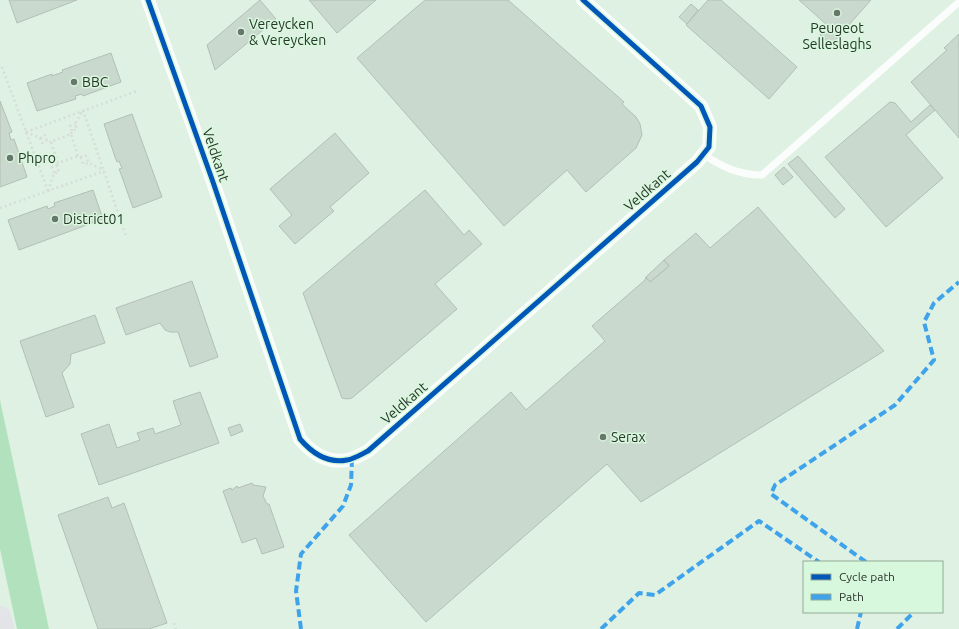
<svg xmlns="http://www.w3.org/2000/svg" width="959" height="629" viewBox="0 0 959 629" font-family="Ubuntu,sans-serif">
	<style>
		.green { fill: #b2e2bd }
		.building { fill: #cad9cd; stroke: #b2c0b4 }
		.lines { fill: none; stroke-linecap: round; stroke-linejoin: round }
		.path { stroke: #d6ddd8; stroke-width: 2.5; stroke-dasharray: 2 3; stroke-linecap: butt }
		.service { stroke: #fafdfb; stroke-width: 7 }
		.minor { stroke: #fafdfb; stroke-width: 14 }
		.trunk { stroke: #e2e4e8; stroke-width: 22 }
		.quiet { stroke: #3ea3eb; stroke-width: 4; stroke-dasharray: 8 4; stroke-linecap: butt }
		.cycleway-casing { stroke: #d8f8dd; stroke-width: 8 }
		.cycleway { stroke: #0057b8; stroke-width: 5 }
		.poi-dot { fill: #68776b; stroke: #d8f8dd; stroke-width: 1.5 }
		.labels { text-anchor: middle; dominant-baseline: central; stroke-width: 3; stroke-linejoin: round; paint-order: stroke }
		.poi-label { font-size: 14px; fill: #28352b; stroke: #d8f8dd; text-anchor: start }
		.street-label { font-size: 14px; fill: #28352b; stroke: #d8f8dd }
	</style>
	<rect width="100%" height="100%" fill="#dff1e2"/>
	<polygon class="green" points="0,400 49,629 17,629 0,549"/>
	<g class="building">
		<polygon points="9,0 77,0 17,23"/>
		<polygon points="260,0 276,19 215,70 207,45"/>
		<polygon points="309,0 376,0 337,33"/>
		<polygon points="425,0 508,0 624,102 622,104 636,117 640,124 642,135 636,148 586,192 567,170 504,226 357,58"/>
		<polygon points="708,0 721,0 797,67 769,99 686,25"/>
		<polygon points="799,0 871,0 831,45 820,35 828,26"/>
		<polygon points="691,4 698,10 687,24 679,17"/>
		<polygon points="959,34 959,138 911,82 947,50 944,48"/>
		<polygon points="111,53 121,82 83,96 82,94 75,96 76,99 37,111 27,83 52,74 52,76 63,72 62,70"/>
		<polygon points="0,101 12,132 9,133 11,140 14,139 27,177 0,187"/>
		<polygon points="890,102 895,103 911,122 930,105 935,110 906,135 943,178 886,227 825,157"/>
		<polygon points="132,114 162,197 133,208 121,174 119,169 122,168 119,161 117,162 115,157 104,124"/>
		<polygon points="335,133 369,173 330,207 334,211 295,244 279,226 292,215 270,189"/>
		<polygon points="798,156 845,209 835,218 788,164"/>
		<polygon points="784,167 793,177 783,185 775,175"/>
		<polygon points="93,190 103,219 19,250 8,220 47,206 48,209 55,206 54,203"/>
		<polygon points="425,190 464,235 469,230 482,244 435,284 457,309 352,398 347,399 342,398 303,293"/>
		<polygon points="758,207 884,351 641,502 607,464 426,622 349,535 511,392 526,410 605,341 592,326 645,280 646,277 650,282 669,266 664,260 696,233 710,248"/>
		<polygon points="664,260 669,266 650,282 646,277"/>
		<polygon points="192,281 218,357 190,367 178,332 170,332 165,330 160,323 126,335 116,308"/>
		<polygon points="95,315 105,343 71,354 70,364 62,373 74,407 46,417 20,341"/>
		<polygon points="200,392 219,443 99,485 81,434 109,424 117,448 140,440 137,433 153,428 155,434 181,425 173,401"/>
		<polygon points="240,424 243,431 231,436 228,428"/>
		<polygon points="252,483 253,485 266,487 263,496 267,504 269,504 284,547 262,554 256,538 242,543 223,491 231,488 232,490 237,486 238,488"/>
		<polygon points="108,497 112,508 124,503 167,623 149,629 98,629 58,515"/>
	</g>
	<g class="lines">
		<g class="path">
			<polyline points="2,67 48,191"/>
			<polyline points="83,110 126,236"/>
			<polyline points="72,131 70,126 75,124"/>
			<polyline points="26,132 137,91"/>
			<polyline points="26,132 40,138 45,135 47,141 51,142"/>
			<polyline points="71,134 72,131 77,129 75,124 83,110"/>
			<polyline points="40,138 42,143 47,141"/>
			<polyline points="78,156 71,134 51,142 58,163 78,156 81,157 86,156 89,163 104,170"/>
			<polyline points="81,157 83,164 89,163"/>
			<polyline points="54,173 52,167 57,166"/>
			<polyline points="48,191 54,173 59,172 57,166 58,163"/>
			<polyline points="0,208 104,171"/>
			<polyline points="174,623 176,629"/>
		</g>
		<path class="service" d="M703 154C722 167 739 175 762 175L959 2"/>
		<path class="minor" d="M148 0 213 182 300 439C312 453 327 464 347 460 354 459 362 454 368 451L697 162 709 147 710 127 701 106 583 0"/>
		<polyline class="trunk" points="0,617 3,629"/>
		<g class="quiet">
			<polyline points="866,562 771,494 775,485 895,405 934,360 924,322 934,303 959,282"/>
			<polyline points="301,629 296,591 301,554 343,506 351,485 352,458"/>
			<polyline points="601,629 639,593 655,595 759,521 819,562"/>
			<polyline points="857,629 861,612"/>
			<polyline points="897,629 914,612"/>
		</g>
		<g class="cycleway-casing">
			<path id="cycleway" d="M148 0 213 182 300 439C312 453 327 464 347 460 354 459 362 454 368 451L697 162 709 147 710 127 701 106 583 0"/>
		</g>
		<use href="#cycleway" class="cycleway"/>
	</g>
	<g class="poi-dot">
		<circle cx="837" cy="13" r="4"/>
		<circle cx="241" cy="32" r="4"/>
		<circle cx="74" cy="82" r="4"/>
		<circle cx="10" cy="158" r="4"/>
		<circle cx="55" cy="219" r="4"/>
		<circle cx="603" cy="437" r="4"/>
	</g>
	<g class="labels">
		<g class="poi-label">
			<text x="249" y="24">Vereycken<tspan x="249" dy="16">&amp; Vereycken</tspan></text>
			<text x="837" y="28" text-anchor="middle">Peugeot<tspan x="837" dy="16">Selleslaghs</tspan></text>
			<text x="82" y="82">BBC</text>
			<text x="18" y="158">Phpro</text>
			<text x="63" y="219">District01</text>
			<text x="611" y="437">Serax</text>
		</g>
		<g class="street-label">
			<text transform="translate(216 155) rotate(71)">Veldkant</text>
			<text transform="translate(647 190) rotate(-41)">Veldkant</text>
			<text transform="translate(404 403) rotate(-41)">Veldkant</text>
		</g>
	</g>
	<rect x="803" y="561" width="140" height="52" fill="#d8f8dd" stroke="#92aa96"/>
	<rect x="811" y="574" width="20" height="6" fill="#0057b8" stroke="#92aa96"/>
	<text x="839" y="581" font-size="12" fill="#28352b">Cycle path</text>
	<rect x="811" y="594" width="20" height="6" fill="#3ea3eb" stroke="#92aa96"/>
	<text x="839" y="601" font-size="12" fill="#28352b">Path</text>
</svg>
